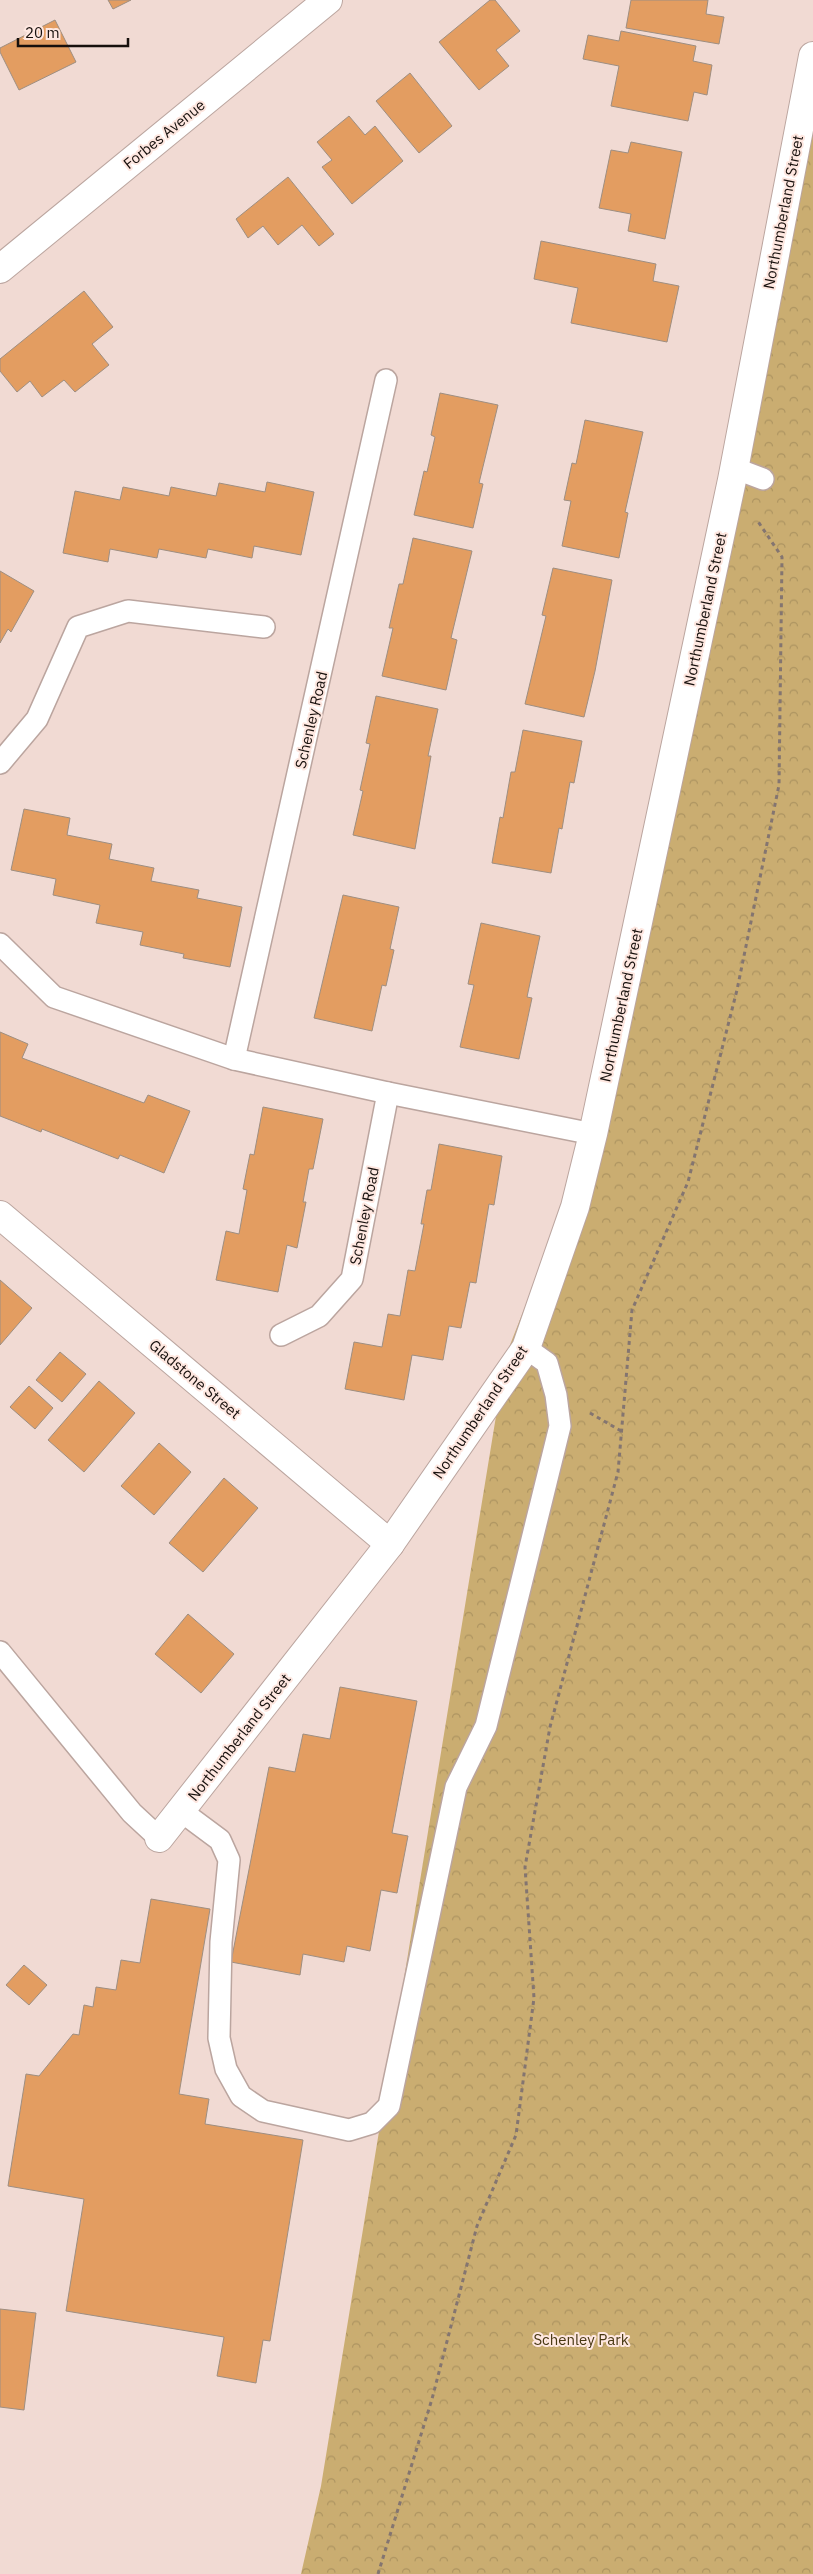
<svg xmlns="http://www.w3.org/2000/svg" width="813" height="2574" viewBox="0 0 813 2574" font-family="'IBM Plex Sans',sans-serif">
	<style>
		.forest { fill: url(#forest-crowns) }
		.building { fill: #e39d61; stroke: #9e8e81 }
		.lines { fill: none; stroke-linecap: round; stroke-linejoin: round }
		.lane-casing { stroke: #bba59f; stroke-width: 24 }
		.street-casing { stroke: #bba59f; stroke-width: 30 }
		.primary-casing { stroke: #bba59f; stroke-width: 30 }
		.path { stroke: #847570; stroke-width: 3; stroke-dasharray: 4 4; stroke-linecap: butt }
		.lane { stroke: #fff; stroke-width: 21 }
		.street { stroke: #fff; stroke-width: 28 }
		.primary { stroke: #fff; stroke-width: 28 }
		.labels { text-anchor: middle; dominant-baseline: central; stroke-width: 4; stroke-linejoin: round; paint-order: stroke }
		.street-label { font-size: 15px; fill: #17100d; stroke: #fee7e0 }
		.park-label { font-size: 15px; fill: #473712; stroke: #fee7e0 }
	</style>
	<defs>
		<pattern id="forest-crowns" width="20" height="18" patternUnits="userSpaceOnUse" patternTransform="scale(1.25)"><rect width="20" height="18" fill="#caad71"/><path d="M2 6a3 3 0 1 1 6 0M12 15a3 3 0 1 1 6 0" fill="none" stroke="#ad9461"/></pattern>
	</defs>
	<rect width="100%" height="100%" fill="#f1dad3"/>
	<polygon class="forest" points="813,56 813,2574 301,2574 321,2486 506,1355 593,1134"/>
	<g class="building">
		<polygon points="108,0 131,0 113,9"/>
		<polygon points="490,0 495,0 520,31 496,50 509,66 479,90 439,42"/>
		<polygon points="631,0 708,0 706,14 724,17 719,44 626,28"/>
		<polygon points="55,20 76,62 19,90 0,52 0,48"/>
		<polygon points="621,31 696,46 693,61 712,65 707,95 694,92 688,121 611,106 619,66 583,59 588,35 619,41"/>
		<polygon points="410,73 452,126 419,153 376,101"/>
		<polygon points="349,116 365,135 375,126 403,161 352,204 322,167 332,160 317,142"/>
		<polygon points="631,142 682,152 665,239 628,231 631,214 599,208 611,150 628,153"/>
		<polygon points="288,177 334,234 319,246 302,225 278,245 263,226 248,238 236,219"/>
		<polygon points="541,241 656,264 653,281 679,286 667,342 571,323 578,288 534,279"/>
		<polygon points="84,291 113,327 92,344 109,365 75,392 64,380 42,397 30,381 17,392 0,371 0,359"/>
		<polygon points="440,393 498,405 479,483 483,484 473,528 414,515 424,471 427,472 435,437 431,435"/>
		<polygon points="585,420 643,432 625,512 628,513 619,558 562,546 571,501 564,500 572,463 576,464"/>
		<polygon points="267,482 314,492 301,555 254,546 252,558 208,549 206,558 159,549 157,558 110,549 108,562 63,553 75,491 120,500 123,487 169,496 171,487 216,496 219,483 265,492"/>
		<polygon points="413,538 472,551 451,638 457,640 446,690 382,676 393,628 389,628 399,584 403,584"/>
		<polygon points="553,568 612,580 595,671 584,717 525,704 546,616 542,615"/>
		<polygon points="0,571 34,591 11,632 8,629 0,643"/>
		<polygon points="376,696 438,709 428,756 431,756 415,849 353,835 363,791 360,790 370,744 366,743"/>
		<polygon points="523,730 582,741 574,783 570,782 562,829 559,828 551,873 492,863 500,817 503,818 511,772 515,772"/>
		<polygon points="24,809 70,818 67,835 112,844 109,859 154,868 151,881 199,890 197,898 242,907 230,967 183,958 184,954 140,945 143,932 96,923 100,905 53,895 56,879 11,870"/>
		<polygon points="343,895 399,907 390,949 394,950 386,986 382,985 372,1031 314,1018"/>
		<polygon points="481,923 540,936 527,997 532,998 519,1059 460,1047 474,985 468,984"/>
		<polygon points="0,1032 28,1044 22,1058 144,1103 148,1095 190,1111 164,1173 120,1155 118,1159 42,1129 41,1132 0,1116"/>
		<polygon points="263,1107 323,1119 313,1169 309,1169 303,1202 306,1202 297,1248 287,1245 278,1292 216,1280 226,1231 239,1234 247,1190 243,1189 250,1154 254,1155"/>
		<polygon points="439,1144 502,1156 494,1205 489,1204 476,1283 470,1282 461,1328 449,1326 443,1360 412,1355 404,1400 345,1389 354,1342 382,1347 388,1314 400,1316 408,1270 415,1271 424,1224 421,1224 427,1190 431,1190"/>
		<polygon points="0,1280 32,1308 0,1345"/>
		<polygon points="60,1352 86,1374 62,1402 36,1380"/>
		<polygon points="99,1381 135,1413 84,1472 48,1440"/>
		<polygon points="29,1386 53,1408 35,1429 10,1407"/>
		<polygon points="159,1443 191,1472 154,1515 121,1486"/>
		<polygon points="224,1478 258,1508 203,1572 169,1543"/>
		<polygon points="188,1614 234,1654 201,1693 155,1654"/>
		<polygon points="340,1687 417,1701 392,1833 408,1836 397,1893 381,1890 370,1951 347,1946 344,1962 303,1954 300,1975 231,1962 269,1767 295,1772 303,1734 330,1739"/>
		<polygon points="151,1899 210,1909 179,2094 209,2099 205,2124 303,2140 270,2341 263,2340 256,2383 217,2376 224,2337 66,2311 84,2199 8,2186 26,2074 39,2076 73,2034 79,2035 84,2005 93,2007 96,1987 116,1990 121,1960 140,1963"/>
		<polygon points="24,1965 47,1985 29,2005 6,1985"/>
		<polygon points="0,2309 36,2313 24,2410 0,2407"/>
	</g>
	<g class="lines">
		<g class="lane-casing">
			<g id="lane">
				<polyline points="734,468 763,479"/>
				<polyline points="0,763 37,719 78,627 128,611 264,627"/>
				<polyline points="0,944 54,997 234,1059 388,1093 593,1134"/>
				<polyline points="234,1059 386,380"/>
				<polyline points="281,1335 319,1316 352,1279 388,1093"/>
				<polyline points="0,1652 132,1813 159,1838"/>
				<polyline points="181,1811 220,1840 229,1860 221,1942 219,2038 226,2069 241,2096 263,2111 349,2130 372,2123 389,2106 456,1787 486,1726 560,1426 556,1395 547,1363 526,1348"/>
			</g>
		</g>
		<g class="street-casing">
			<g id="street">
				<polyline points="0,1215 390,1544"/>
				<polyline points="159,1838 390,1544 526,1348 575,1207 593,1134 732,480 813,56"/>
			</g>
		</g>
		<g class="primary-casing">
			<polyline id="primary" points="0,269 328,0"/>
		</g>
		<g class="path">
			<polyline points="590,1413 621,1431"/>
			<polyline points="378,2574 432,2399 477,2226 516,2135 534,1998 525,1867 550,1727 618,1472 632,1310 688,1182 737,990 779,785 782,557 757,520"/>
		</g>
		<use href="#lane" class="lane"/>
		<use href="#street" class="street"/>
		<use href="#primary" class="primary"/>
	</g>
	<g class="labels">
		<g class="street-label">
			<text transform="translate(164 134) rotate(-39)">Forbes Avenue</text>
			<text transform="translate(783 212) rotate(-79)">Northumberland Street</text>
			<text transform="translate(705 609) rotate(-78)">Northumberland Street</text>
			<text transform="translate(311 720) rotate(-77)">Schenley Road</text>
			<text transform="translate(621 1005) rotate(-78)">Northumberland Street</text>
			<text transform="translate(364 1216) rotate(-79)">Schenley Road</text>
			<text transform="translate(195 1379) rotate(40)">Gladstone Street</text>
			<text transform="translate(480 1412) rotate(-56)">Northumberland Street</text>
			<text transform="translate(239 1737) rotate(-52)">Northumberland Street</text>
		</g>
		<g class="park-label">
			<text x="581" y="2339">Schenley Park</text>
		</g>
	</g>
	<path d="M18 38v8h110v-8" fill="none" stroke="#17100d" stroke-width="2.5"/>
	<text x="25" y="38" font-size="15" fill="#17100d" stroke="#fee7e0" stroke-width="4" paint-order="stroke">20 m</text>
</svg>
